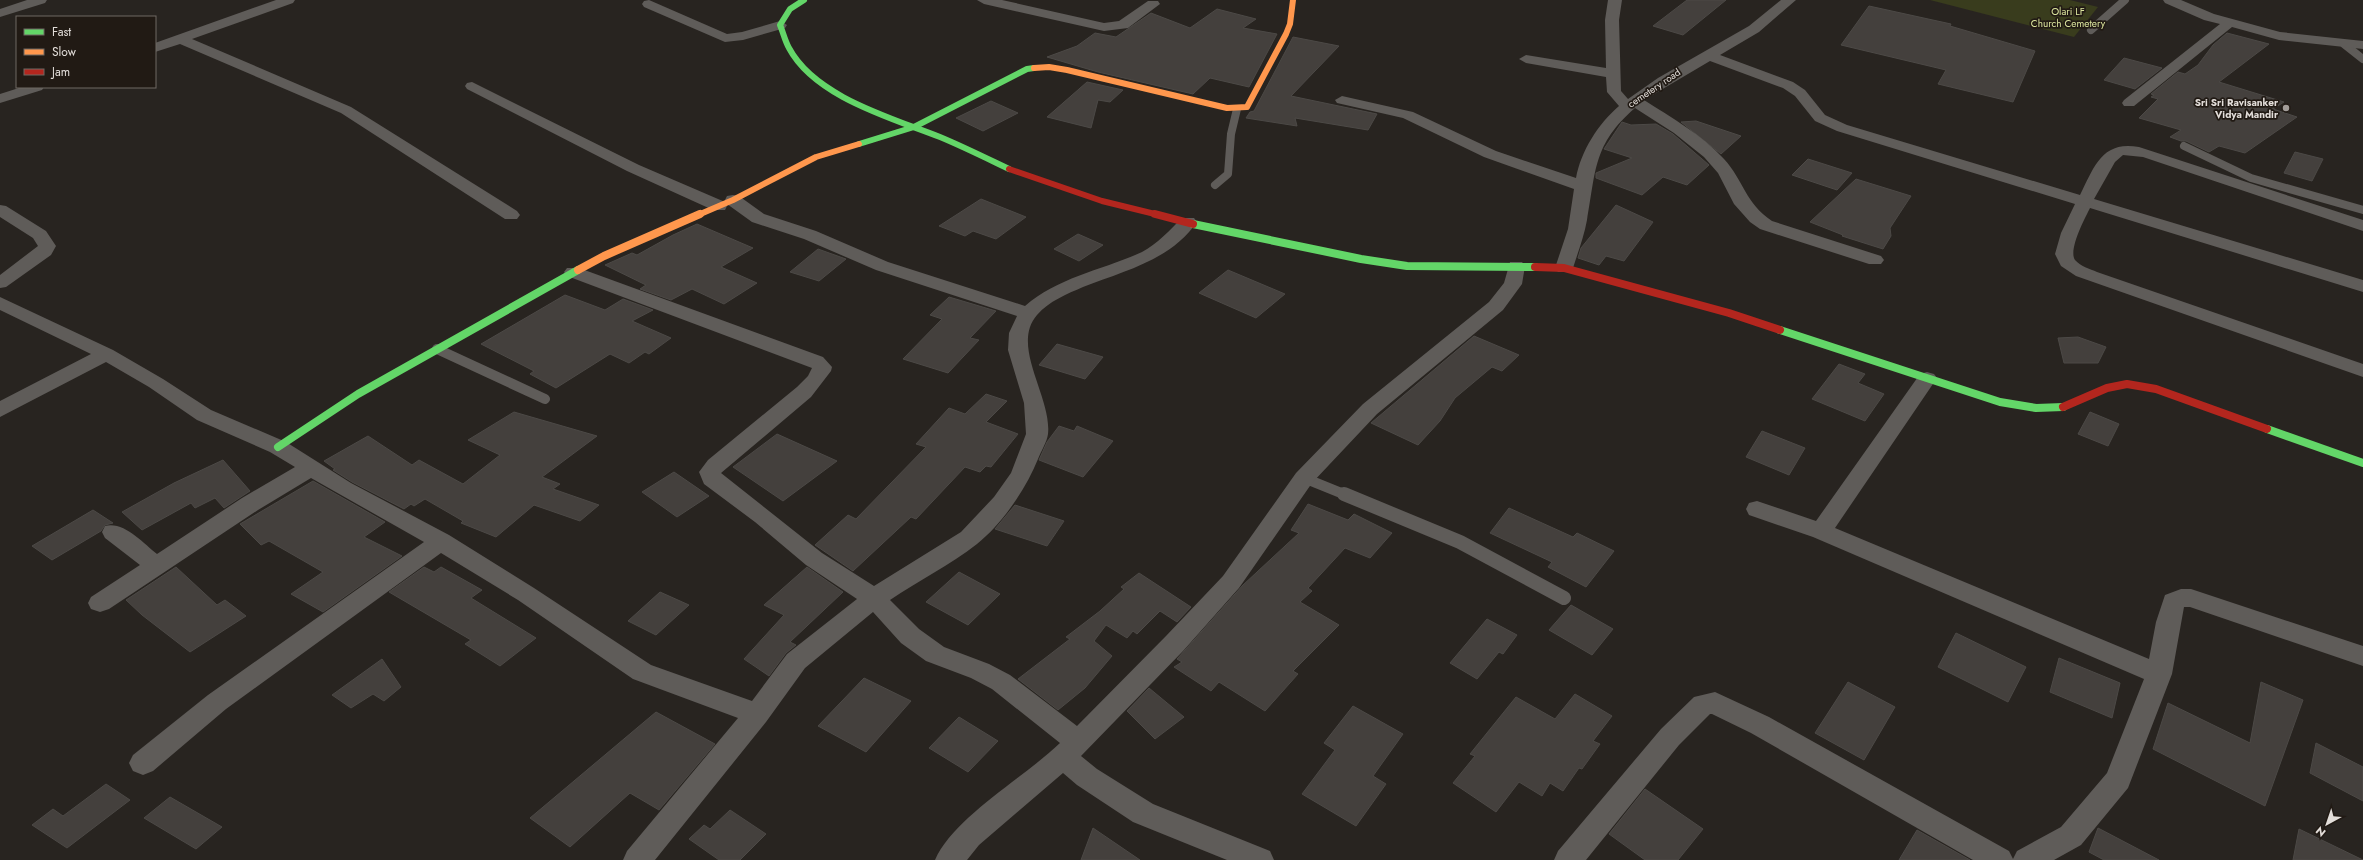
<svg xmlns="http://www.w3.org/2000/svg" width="2363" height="860" viewBox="0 0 2363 860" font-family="Jost,sans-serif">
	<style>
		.green { fill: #393c1d }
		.building { fill: #44403d; stroke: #4c4946 }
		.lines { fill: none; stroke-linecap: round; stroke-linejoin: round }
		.lane-far2 { stroke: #5f5c59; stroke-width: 8 }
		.lane-far1 { stroke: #5f5c59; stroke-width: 10 }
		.lane { stroke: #5f5c59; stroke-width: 14 }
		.street { fill: #5f5c59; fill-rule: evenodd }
		.fast-far1 { stroke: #63d668; stroke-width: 6 }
		.fast { stroke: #63d668; stroke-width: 8 }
		.slow-far1 { stroke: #ff974d; stroke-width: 6 }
		.slow { stroke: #ff974d; stroke-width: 8 }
		.jam-far1 { stroke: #b3261e; stroke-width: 6 }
		.jam { stroke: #b3261e; stroke-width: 8 }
		.poi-dot { fill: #a29d99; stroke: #211a14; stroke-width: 1.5 }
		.labels { text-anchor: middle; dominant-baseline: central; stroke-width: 3.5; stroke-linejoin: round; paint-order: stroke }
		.far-park-label { font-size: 10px; fill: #dde79f; stroke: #211a14 }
		.far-street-label { font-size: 10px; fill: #e3deda; stroke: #211a14 }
		.far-poi-label { font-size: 10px; font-weight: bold; fill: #e3deda; stroke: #211a14; text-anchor: end }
	</style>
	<rect width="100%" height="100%" fill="#282420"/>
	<polygon class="green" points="1930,0 2070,0 2098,7 2074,37"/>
	<g class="building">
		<polygon points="1687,0 1726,0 1683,35 1653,26"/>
		<polygon points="1869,6 1951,24 1950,26 2035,51 2013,102 1938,84 1946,70 1841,45"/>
		<polygon points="1217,9 1256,19 1243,28 1277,34 1249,87 1210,78 1193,94 1098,72 1047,57 1077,46 1095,33 1116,37 1151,13 1190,28"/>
		<polygon points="2227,33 2269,44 2219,82 2284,102 2273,109 2297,117 2245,153 2219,146 2209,152 2186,141 2181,141 2170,137 2181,130 2139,118 2158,99 2151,97 2154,95 2151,94 2178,72 2185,74 2198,65 2213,45"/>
		<polygon points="1293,37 1339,46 1291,96 1377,114 1368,130 1295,118 1297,126 1246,118 1250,112 1254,111"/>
		<polygon points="2124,58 2162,68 2135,89 2104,80"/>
		<polygon points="1087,82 1123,90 1110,102 1098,100 1091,128 1047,117"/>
		<polygon points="991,101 1018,113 983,131 956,118"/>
		<polygon points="1696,121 1741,136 1721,154 1681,122"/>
		<polygon points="1622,122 1631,125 1656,124 1673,134 1709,165 1687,185 1663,177 1642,195 1596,178 1596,173 1632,158 1604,149"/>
		<polygon points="2295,152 2323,159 2312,181 2284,173"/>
		<polygon points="1808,159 1852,173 1837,190 1792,175"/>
		<polygon points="1856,179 1911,196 1890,228 1891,236 1883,249 1842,236 1843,235 1810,222"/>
		<polygon points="981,199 1026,217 996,239 973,231 965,236 939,226"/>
		<polygon points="1616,205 1653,222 1624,261 1606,256 1599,265 1578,258 1581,248"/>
		<polygon points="697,224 753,248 721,267 757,283 724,304 692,289 671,300 640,289 646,285 605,265 632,253 637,255 673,235"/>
		<polygon points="1078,234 1103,245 1079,261 1054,249"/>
		<polygon points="818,249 846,259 819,281 790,272"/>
		<polygon points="1228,270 1285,294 1256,318 1199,293"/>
		<polygon points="565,295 605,310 623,299 653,310 632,321 671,338 649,354 645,352 629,363 610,354 556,388 530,374 534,371 481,344"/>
		<polygon points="949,297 996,311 970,338 979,340 948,373 903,359 942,319 930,315"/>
		<polygon points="1474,336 1519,355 1502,371 1492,367 1455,398 1440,421 1418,445 1371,423"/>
		<polygon points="2078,337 2106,347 2098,363 2064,363 2058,338"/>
		<polygon points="1057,344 1103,357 1085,379 1039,365"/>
		<polygon points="1839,364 1865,374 1858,383 1884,394 1865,421 1812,399"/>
		<polygon points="986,394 1007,401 986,422 1018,434 991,467 986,466 980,472 965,467 916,519 911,517 853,571 815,545 848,515 856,519 926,447 916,444 949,408 965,414"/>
		<polygon points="514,412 597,436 542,477 560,484 553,489 599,505 580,521 534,505 496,537 461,523 463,521 425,499 414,506 411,504 404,509 352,482 333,470 335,469 324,461 368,436 412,465 419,460 463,484 500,455 468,440"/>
		<polygon points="2090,412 2119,424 2108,446 2078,434"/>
		<polygon points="1059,426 1074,431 1077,426 1113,441 1083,477 1039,460 1047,442"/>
		<polygon points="1762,431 1805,448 1789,475 1746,457"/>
		<polygon points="777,434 837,461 783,501 733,467"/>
		<polygon points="223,460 250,491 224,508 215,498 195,508 191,503 142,530 122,512 174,483"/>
		<polygon points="674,472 709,496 677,517 642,492"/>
		<polygon points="313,481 385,522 364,537 402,556 323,612 291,594 323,572 269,541 261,545 240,524"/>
		<polygon points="1308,504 1348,520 1354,514 1392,533 1370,558 1345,548 1308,588 1312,591 1300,602 1339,625 1293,671 1298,674 1265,711 1219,682 1211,691 1174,667 1182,662 1177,659 1243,585 1299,533 1291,530"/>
		<polygon points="1015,505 1064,521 1047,546 995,529"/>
		<polygon points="1509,508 1573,537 1577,533 1614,551 1586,587 1548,567 1552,562 1490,533"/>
		<polygon points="93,510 113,523 105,525 101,531 52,560 32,546"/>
		<polygon points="176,567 217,605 225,600 246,616 190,652 142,615 126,600"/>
		<polygon points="424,567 434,572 441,567 482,590 471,598 536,638 500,666 465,644 471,640 389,592"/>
		<polygon points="807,567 843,592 790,642 796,645 786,653 769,676 744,659 784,615 764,605"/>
		<polygon points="959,572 1000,594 968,625 926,602"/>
		<polygon points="1139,573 1191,607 1177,622 1160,611 1137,634 1133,631 1127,638 1106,625 1094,641 1112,656 1085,688 1058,710 1018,679 1070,639 1066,637 1100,611 1124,589 1121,587"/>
		<polygon points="660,592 689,605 656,635 628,621"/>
		<polygon points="1571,605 1613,629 1592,655 1549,630"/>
		<polygon points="1487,619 1517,635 1503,654 1499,652 1477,679 1450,663"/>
		<polygon points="1956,633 2026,667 2008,702 1938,667"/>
		<polygon points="2059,658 2120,683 2112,718 2050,692"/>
		<polygon points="382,659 401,687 384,701 373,694 351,708 332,695"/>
		<polygon points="864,678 911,701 866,752 818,726"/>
		<polygon points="1848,682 1895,707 1864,760 1815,733"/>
		<polygon points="2261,682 2303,700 2265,806 2153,749 2168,703 2250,743"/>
		<polygon points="1149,688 1184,717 1155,739 1127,711"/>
		<polygon points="1575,694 1612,716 1593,741 1600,744 1582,769 1579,768 1563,791 1550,783 1542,796 1519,782 1496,812 1453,783 1475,756 1470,754 1516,697 1555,719"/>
		<polygon points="1353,706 1403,734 1373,776 1386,784 1356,826 1302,794 1335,750 1324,743"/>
		<polygon points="656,712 715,744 659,810 630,793 570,847 530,818"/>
		<polygon points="959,717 998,741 968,772 929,748"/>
		<polygon points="2316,743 2363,767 2363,801 2310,773"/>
		<polygon points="106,784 130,800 67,848 32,825 53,809 63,816"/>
		<polygon points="1645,789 1703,829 1678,860 1645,860 1609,834"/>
		<polygon points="170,797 222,827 196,849 144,818"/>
		<polygon points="730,810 766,834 740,860 719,860 689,839 704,825 710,829"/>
		<polygon points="1093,828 1140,860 1081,860"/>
		<polygon points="2098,828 2159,860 2104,860 2089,852"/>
		<polygon points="2299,829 2363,860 2293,860"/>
		<polygon points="1917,830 1970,860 1899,860"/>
	</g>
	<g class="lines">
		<g class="lane-far2">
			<polyline points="2091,30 2125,0"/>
			<polyline points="2344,44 2363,59"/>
			<polyline points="2184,146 2251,178 2363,210"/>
			<polyline points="1215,185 1228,174 1231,134 1237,109"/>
		</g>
		<g class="lane-far1">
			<polyline points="437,349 545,399"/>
			<polyline points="1304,478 1346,495"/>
		</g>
		<polyline class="lane" points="1344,494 1460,542 1564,598"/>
		<g class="street">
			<polygon points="27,0 47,0 45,3 0,17 0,9"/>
			<polygon points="276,0 295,0 293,3 192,39 351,107 517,211 520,215 517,219 505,219 341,113 180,44 155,52 155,43"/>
			<polygon points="649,0 727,34 742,32 780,21 787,25 785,28 743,40 725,42 644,7 642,4 644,1"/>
			<polygon points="977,0 1002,0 1104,23 1119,21 1148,1 1158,1 1160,4 1128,28 1104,31 984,4"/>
			<path d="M1608 0H1622L1619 20 1621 91 1628 99 1658 78 1749 26 1781 0H1796L1759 32 1720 55 1793 82 1805 90 1825 115 1847 125 2080 195C2094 167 2102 140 2139 147L2363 220V231L2143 157 2123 155 2115 162 2094 199 2363 280V292L2090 208C2085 218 2068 250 2075 260 2080 266 2090 269 2097 272L2363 364V377L2076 276 2061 266 2055 254 2061 233 2075 204 1837 131 1815 121 1795 96 1783 88 1710 61 1644 100C1672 118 1701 134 1724 159 1744 181 1745 203 1772 221L1881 256 1884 260 1881 264H1869L1760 229 1750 222 1734 204 1718 173 1704 157 1674 133 1635 108C1593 144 1596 171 1587 220 1584 237 1578 252 1573 268L1570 272H1558L1555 268 1568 229 1574 189 1484 157 1403 118 1337 103 1335 100 1342 96 1413 112 1496 151 1576 178C1581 151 1598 124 1619 106L1607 92 1606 77 1526 63 1519 59 1526 55 1606 68 1605 20Z"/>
			<polygon points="2163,0 2181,0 2214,14 2280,32 2363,41 2363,49 2279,40 2232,27 2134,106 2124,106 2122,103 2124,100 2220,24 2204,20 2165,3"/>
			<polygon points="472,82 639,165 725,202 727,206 725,210 713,210 627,171 467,89 465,86 467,83"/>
			<polygon points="22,87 44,87 42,90 0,103 0,94"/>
			<path d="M733 195 739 196 764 214 816 231 888 262 1025 306C1058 277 1103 270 1142 252 1157 244 1170 230 1182 218H1194L1197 222C1171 260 1124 271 1083 287 1067 294 1049 301 1037 315 1010 346 1052 397 1048 434 1047 442 1041 451 1038 459 1026 489 1002 524 977 544 950 565 918 581 890 600L919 629 944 647 989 664 1010 675 1077 726 1166 636 1223 576 1296 473 1363 404 1489 302 1504 283 1510 262H1522L1525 266 1522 284 1503 310 1377 414 1312 483 1239 588 1184 650 1081 756 1097 769 1153 804 1270 851 1274 860H1227L1133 822 1077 785 1063 773 979 845 967 860H935C954 817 1025 777 1060 743L992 689 971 678 926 661 901 643 873 612 805 668 766 722 655 860H623L627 851 738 718 633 679 518 600 441 553 226 709 153 771 143 775 133 771 129 763 133 755 208 695 424 542 311 478 258 510 109 609 100 612 91 609 88 603 91 597 140 565 105 538 102 532 105 526C124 521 143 543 157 554L242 498 295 467 270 452 197 420 149 387 106 362 0 417V401L91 354 0 310V297L113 350 163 379 211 410 286 442 351 483 449 535 534 588 651 665 752 701 787 654 857 599 806 565 755 522 704 484 699 472 708 460 797 387 808 376 812 368 567 276 564 272 567 268H579L823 357 832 367 831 371 811 397 721 473 822 553 874 586 961 532 994 497 1011 473 1026 434 1024 403 1008 350 1009 333 1017 316 876 270 804 239 752 222 727 204 725 200 727 196Z"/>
			<polygon points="0,205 6,206 46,231 56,246 51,255 6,287 0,288 0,275 38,246 33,238 0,217"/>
			<polygon points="1927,372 1934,374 1937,378 1835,528 2149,659 2156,622 2165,595 2181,589 2191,589 2363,646 2363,666 2190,607 2184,607 2172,674 2128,788 2081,845 2054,860 1973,860 1751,733 1712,714 1710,714 1679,745 1586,860 1554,860 1558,851 1661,729 1694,697 1715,692 1769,717 2009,851 2013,859 2017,851 2061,827 2107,773 2144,679 1813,537 1749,515 1746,509 1749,503 1757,501 1816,521 1920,374"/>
		</g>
		<g class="fast-far1">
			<path d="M804 0 790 9 780 25C783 32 785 41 789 48 815 97 892 118 940 137 964 147 986 158 1009 169"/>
			<polyline points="859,144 914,127 1027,69 1034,68"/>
		</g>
		<g class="fast">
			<polyline points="1193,224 1361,259 1407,266 1535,267"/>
			<polyline points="1780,330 2000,402 2036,408 2063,407"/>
			<polyline points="2267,429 2363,463"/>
			<polyline points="278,447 358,394 578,270"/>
		</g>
		<g class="slow-far1">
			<polyline points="1034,68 1049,67 1067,70 1227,108 1247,107 1286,34 1290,24 1293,0"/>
			<polyline points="698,215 733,200 816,157 859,144"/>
		</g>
		<polyline class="slow" points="578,270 604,256 700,214"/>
		<polyline class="jam-far1" points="1009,169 1102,201 1159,215"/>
		<g class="jam">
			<polyline points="1155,214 1193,224"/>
			<polyline points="1535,267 1564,268 1729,313 1780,330"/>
			<polyline points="2063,407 2107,388 2127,384 2156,389 2267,429"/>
		</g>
	</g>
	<circle class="poi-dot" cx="2286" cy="108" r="4"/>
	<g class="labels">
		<g class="far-park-label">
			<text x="2068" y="11">Olari LF<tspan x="2068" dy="12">Church Cemetery</tspan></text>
		</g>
		<g class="far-street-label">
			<text transform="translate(1654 88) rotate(-34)">cemetery road</text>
		</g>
		<g class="far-poi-label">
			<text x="2278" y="102">Sri Sri Ravisanker<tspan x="2278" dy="12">Vidya Mandir</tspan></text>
		</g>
	</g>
	<rect x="16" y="16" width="140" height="72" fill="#211a14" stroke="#6f6863"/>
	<rect x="24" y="29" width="20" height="6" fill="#63d668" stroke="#6f6863"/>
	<text x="52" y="36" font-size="12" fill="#e3deda">Fast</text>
	<rect x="24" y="49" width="20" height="6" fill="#ff974d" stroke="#6f6863"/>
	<text x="52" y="56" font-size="12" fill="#e3deda">Slow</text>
	<rect x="24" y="69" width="20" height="6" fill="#b3261e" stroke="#6f6863"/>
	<text x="52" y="76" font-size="12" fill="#e3deda">Jam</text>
	<g transform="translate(2327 824) rotate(220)" stroke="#211a14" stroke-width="3" paint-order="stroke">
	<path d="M0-3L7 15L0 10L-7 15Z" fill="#e3deda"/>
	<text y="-6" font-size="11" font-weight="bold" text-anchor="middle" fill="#e3deda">N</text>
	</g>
</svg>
